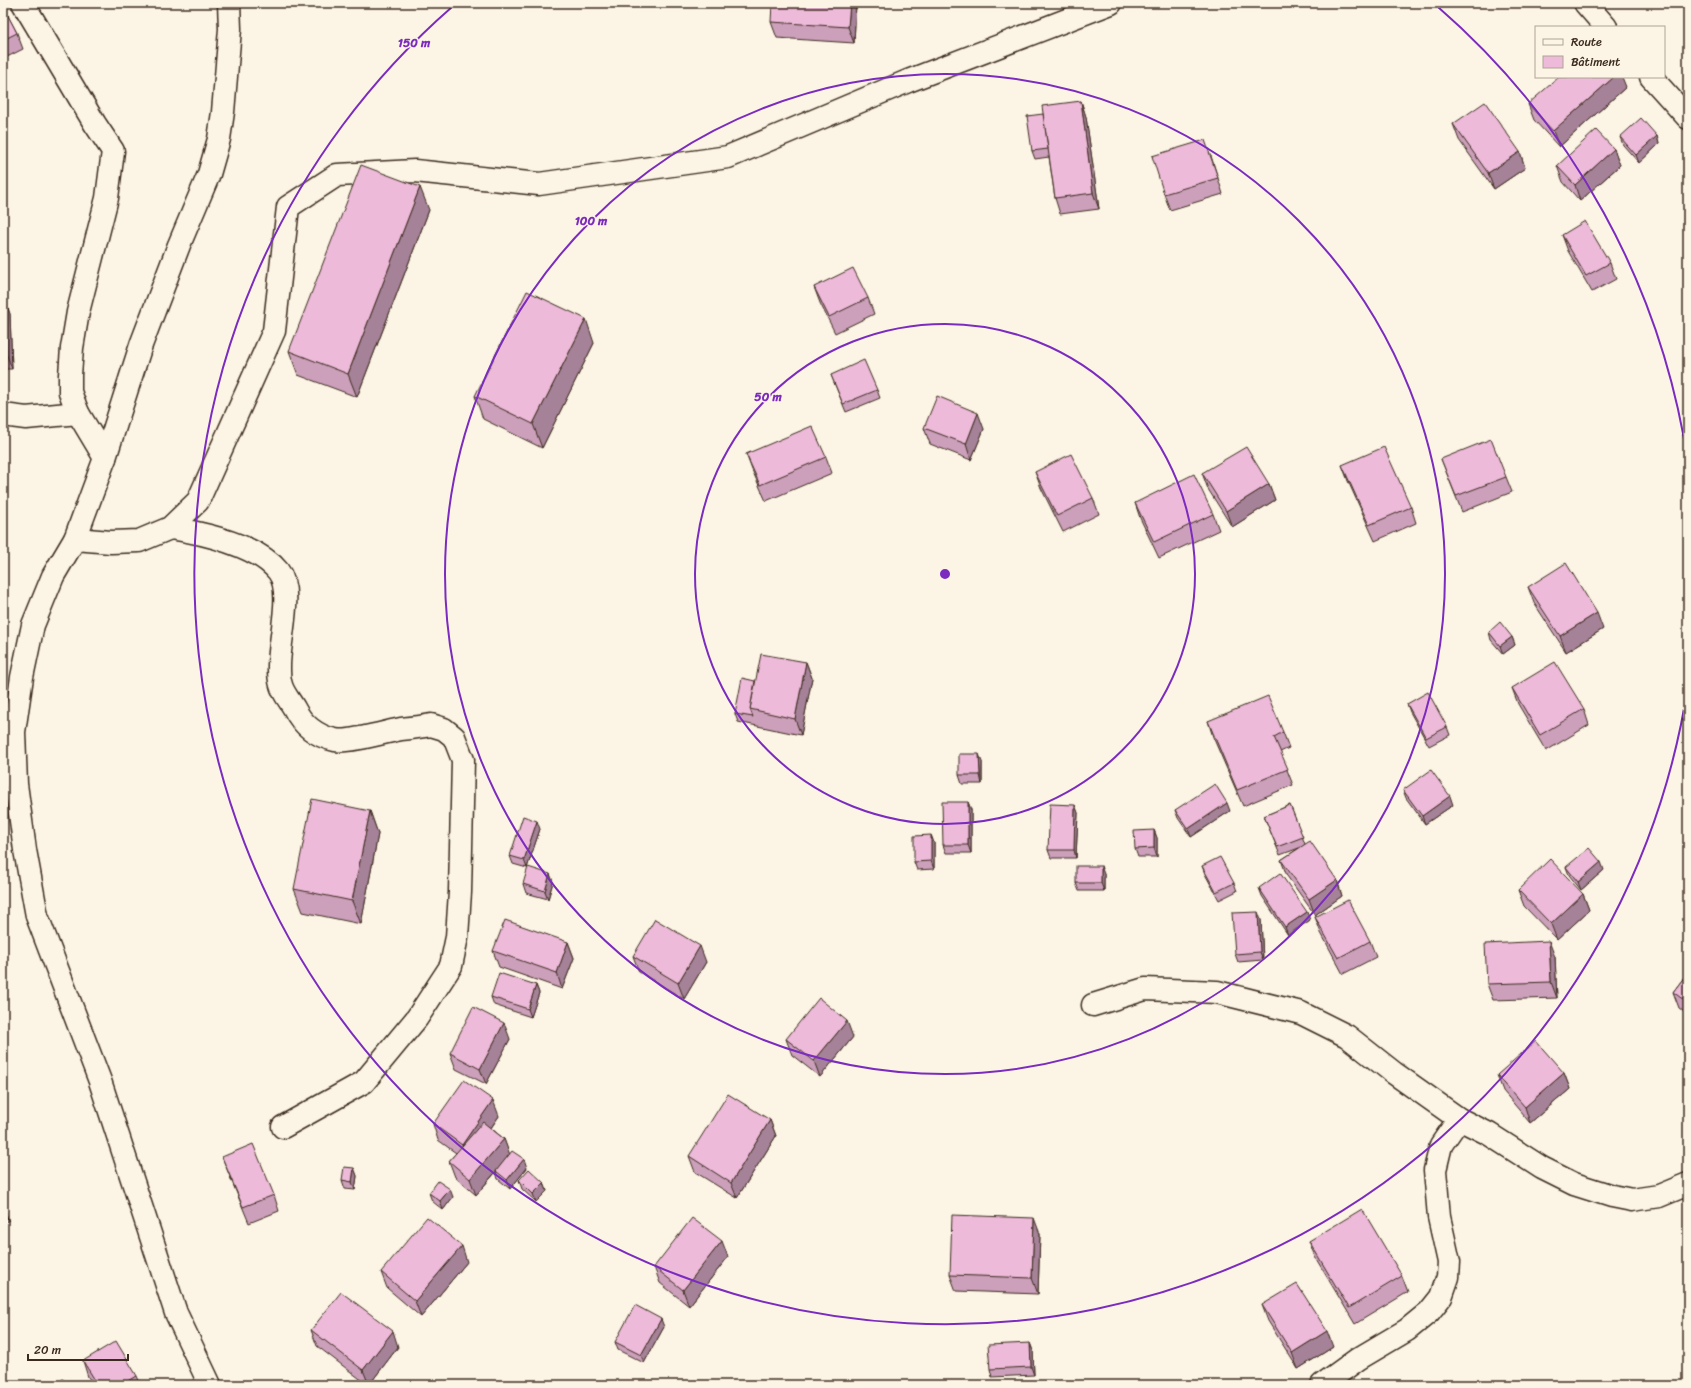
<svg xmlns="http://www.w3.org/2000/svg" width="1691" height="1388" viewBox="0 0 1691 1388" font-family="Sriracha,sans-serif">
	<style>
		.lines { fill: none; stroke-linecap: round; stroke-linejoin: round }
		.minor-casing { stroke: #3b2a1e; stroke-width: 25 }
		.minor { stroke: #fcf5e5; stroke-width: 22 }
		.wall { fill: #cca0bb; stroke: #3b2a1e }
		.shaded-wall { fill: #a68298; stroke: #3b2a1e }
		.building { fill: #edbad9; stroke: #3b2a1e }
		.ring { fill: none; stroke: #7b2cbf; stroke-width: 2 }
		.centre { fill: #7b2cbf; stroke: #fcf5e5; stroke-width: 2 }
		.ring-label { font-size: 12px; text-anchor: middle; font-weight: bold; fill: #7b2cbf; stroke: #fcf5e5; stroke-width: 3; stroke-linejoin: round; paint-order: stroke }
	</style>
	<rect width="100%" height="100%" fill="#fcf5e5"/>
	<filter id="ink" filterUnits="userSpaceOnUse"><feTurbulence type="fractalNoise" baseFrequency=".025" numOctaves="2"/><feDisplacementMap in="SourceGraphic" scale="8" xChannelSelector="R" yChannelSelector="G"/><feConvolveMatrix kernelMatrix="1 2 1 2 8 2 1 2 1" color-interpolation-filters="sRGB"/></filter>
	<g filter="url(#ink)">
		<g class="lines">
			<g class="minor-casing">
				<g id="minor">
					<polyline points="23,3 95,124 113,151 107,198 78,312 72,348 70,375 70,392 78,413 105,458"/>
					<polyline points="1585,3 1606,27"/>
					<polyline points="1651,77 1688,118"/>
					<polyline points="3,415 26,418 78,413"/>
					<path d="M170 528C202 533 257 545 278 571 297 595 272 655 281 685 283 693 290 701 294 708 303 726 316 736 335 740 347 743 386 732 401 729 411 728 421 727 431 725L444 729 454 737 463 760 460 892 457 937 451 966 417 1018 364 1082 283 1127"/>
					<polyline points="75,539 105,458 141,345 179,245 209,174 219,139 223,112 230,29 229,3"/>
					<polyline points="1093,1005 1145,989 1217,992 1301,1013 1347,1036 1394,1073 1459,1119 1489,1134 1542,1168 1574,1184 1612,1196 1632,1200 1659,1196 1688,1184"/>
					<polyline points="210,1385 176,1313 100,1081 37,916 25,850 16,784 14,732 22,677 33,625 53,576 75,539 111,542 139,541 170,528 198,501 274,331 288,207 337,175 415,171 539,184 728,157 908,81 1111,3"/>
					<polyline points="1322,1385 1358,1359 1407,1330 1429,1312 1441,1297 1448,1277 1449,1262 1439,1217 1435,1170 1441,1145 1459,1119"/>
				</g>
			</g>
			<use href="#minor" class="minor"/>
		</g>
		<g class="wall">
			<polygon points="856,3 854,43 777,38 771,22"/>
			<polygon points="3,6 17,33 23,49 3,59"/>
			<polygon points="1626,87 1559,147 1534,120 1528,104"/>
			<polygon points="1081,101 1086,117 1099,209 1060,214 1055,198 1049,157 1035,159 1032,151 1043,114"/>
			<polygon points="1453,124 1520,152 1525,168 1494,189 1459,140"/>
			<polygon points="1657,136 1659,144 1639,163 1623,145 1620,137"/>
			<polygon points="1614,149 1620,165 1580,201 1563,182 1557,166"/>
			<polygon points="1211,156 1223,194 1170,210 1164,194"/>
			<polygon points="429,210 357,397 298,375 289,351"/>
			<polygon points="1562,235 1610,263 1616,279 1592,292 1568,251"/>
			<polygon points="814,287 868,298 874,314 835,333 820,303"/>
			<polygon points="3,298 4,298 10,314 12,369 3,369"/>
			<polygon points="594,343 542,448 483,419 475,396"/>
			<polygon points="831,375 877,390 880,398 846,412"/>
			<polygon points="924,428 984,429 971,460 930,444"/>
			<polygon points="746,454 826,457 832,473 766,501 752,470"/>
			<polygon points="1441,459 1506,477 1512,492 1462,512"/>
			<polygon points="1342,465 1411,507 1416,523 1375,541 1348,481"/>
			<polygon points="1035,472 1093,498 1099,514 1063,532 1041,488"/>
			<polygon points="1202,473 1269,484 1275,500 1232,527 1208,489"/>
			<polygon points="1135,503 1213,514 1219,530 1159,558 1140,518"/>
			<polygon points="1528,587 1603,629 1566,652 1534,603"/>
			<polygon points="1489,632 1512,637 1515,645 1503,654 1491,640"/>
			<polygon points="806,662 812,678 801,735 738,722 735,714 755,681"/>
			<polygon points="1512,688 1584,709 1589,725 1546,751 1518,704"/>
			<polygon points="1407,704 1447,727 1450,735 1429,746 1410,712"/>
			<polygon points="1208,721 1283,732 1289,748 1280,752 1293,785 1243,806 1213,737"/>
			<polygon points="982,762 982,784 962,784 959,775"/>
			<polygon points="1403,790 1453,805 1425,824 1406,798"/>
			<polygon points="968,802 971,810 971,853 946,853 943,845"/>
			<polygon points="1075,805 1078,813 1076,858 1051,858 1048,850"/>
			<polygon points="1290,805 1305,844 1337,880 1342,896 1315,915 1287,876 1281,860 1299,848 1280,855 1264,816"/>
			<polygon points="1175,810 1230,811 1191,837 1178,818"/>
			<polygon points="370,811 378,834 361,924 303,912 294,889"/>
			<polygon points="540,829 527,868 513,864 510,856"/>
			<polygon points="1154,830 1157,838 1157,857 1138,857 1135,849"/>
			<polygon points="931,835 934,843 934,869 917,870 914,862"/>
			<polygon points="1202,866 1234,883 1237,891 1219,900 1205,874"/>
			<polygon points="1566,867 1604,870 1581,890 1569,875"/>
			<polygon points="550,874 553,882 548,899 526,893 523,884"/>
			<polygon points="1104,874 1104,891 1079,891 1076,883"/>
			<polygon points="1259,888 1310,920 1288,935 1262,896"/>
			<polygon points="1518,890 1583,894 1589,910 1557,940 1524,906"/>
			<polygon points="1315,917 1370,941 1376,957 1343,974 1321,933"/>
			<polygon points="1261,920 1263,960 1238,962 1235,954"/>
			<polygon points="568,942 574,958 562,989 499,967 493,951"/>
			<polygon points="633,956 706,962 684,999 639,972"/>
			<polygon points="1555,957 1557,998 1493,1000 1487,984"/>
			<polygon points="1688,972 1688,1015 1679,1008 1673,992"/>
			<polygon points="536,985 539,993 531,1017 494,1005 491,997"/>
			<polygon points="853,1037 820,1077 792,1055 786,1039"/>
			<polygon points="510,1039 486,1084 456,1069 450,1053"/>
			<polygon points="1564,1073 1570,1089 1530,1123 1503,1091 1497,1075"/>
			<polygon points="499,1116 491,1128 504,1139 509,1154 527,1168 510,1189 498,1179 496,1172 476,1195 455,1177 449,1161 456,1153 438,1140 433,1124"/>
			<polygon points="770,1120 776,1136 737,1198 695,1172 689,1156"/>
			<polygon points="222,1157 274,1195 279,1211 249,1223 228,1172"/>
			<polygon points="354,1168 357,1176 355,1190 345,1189 342,1180"/>
			<polygon points="519,1180 544,1183 547,1191 536,1202 522,1189"/>
			<polygon points="429,1193 453,1197 443,1210 432,1201"/>
			<polygon points="3,1199 8,1221 3,1222"/>
			<polygon points="1040,1234 1038,1294 956,1291 950,1275"/>
			<polygon points="1309,1241 1402,1276 1408,1292 1355,1324 1315,1257"/>
			<polygon points="728,1257 689,1306 660,1283 654,1267"/>
			<polygon points="467,1262 421,1317 387,1288 381,1272"/>
			<polygon points="1262,1305 1333,1347 1298,1369 1268,1321"/>
			<polygon points="664,1327 644,1363 618,1350 615,1342"/>
			<polygon points="311,1330 398,1347 369,1385 368,1385 317,1346"/>
			<polygon points="1030,1343 1033,1351 1034,1375 992,1377 990,1369"/>
			<polygon points="83,1361 137,1376 141,1385 94,1385 88,1377"/>
		</g>
		<g class="shaded-wall">
			<polygon points="850,3 856,3 854,43 848,27"/>
			<polygon points="1614,77 1622,77 1626,87 1559,147 1553,131"/>
			<polygon points="1081,101 1086,117 1099,209 1093,193"/>
			<polygon points="1657,136 1659,144 1639,163 1636,155"/>
			<polygon points="1614,149 1620,165 1580,201 1575,185"/>
			<polygon points="1520,152 1525,168 1494,189 1488,173"/>
			<polygon points="420,187 429,210 357,397 348,374"/>
			<polygon points="4,298 10,314 12,369 6,353"/>
			<polygon points="586,319 594,343 542,448 533,424"/>
			<polygon points="978,413 984,429 971,460 966,444"/>
			<polygon points="1269,484 1275,500 1232,527 1226,511"/>
			<polygon points="1597,613 1603,629 1566,652 1560,636"/>
			<polygon points="1512,637 1515,645 1503,654 1500,646"/>
			<polygon points="806,662 812,678 801,735 795,719"/>
			<polygon points="979,754 982,762 982,784 980,775"/>
			<polygon points="1450,796 1453,805 1425,824 1422,816"/>
			<polygon points="968,802 971,810 971,853 968,845"/>
			<polygon points="1227,803 1230,811 1191,837 1188,829"/>
			<polygon points="1075,805 1078,813 1076,858 1074,850"/>
			<polygon points="370,811 378,834 361,924 352,901"/>
			<polygon points="537,821 540,829 527,868 524,860"/>
			<polygon points="1154,830 1157,838 1157,857 1154,848"/>
			<polygon points="931,835 934,843 934,869 931,861"/>
			<polygon points="1601,862 1604,870 1581,890 1578,882"/>
			<polygon points="1101,866 1104,874 1104,891 1101,883"/>
			<polygon points="550,874 553,882 548,899 545,891"/>
			<polygon points="1337,880 1342,896 1315,915 1309,899"/>
			<polygon points="1583,894 1589,910 1557,940 1551,924"/>
			<polygon points="1258,912 1261,920 1263,960 1260,952"/>
			<polygon points="1307,912 1310,920 1288,935 1285,927"/>
			<polygon points="1549,941 1555,957 1557,998 1551,982"/>
			<polygon points="568,942 574,958 562,989 557,973"/>
			<polygon points="700,946 706,962 684,999 678,983"/>
			<polygon points="536,985 539,993 531,1017 528,1009"/>
			<polygon points="847,1021 853,1037 820,1077 814,1061"/>
			<polygon points="504,1023 510,1039 486,1084 480,1069"/>
			<polygon points="1564,1073 1570,1089 1530,1123 1525,1107"/>
			<polygon points="493,1100 499,1116 468,1161 462,1145"/>
			<polygon points="770,1120 776,1136 737,1198 731,1183"/>
			<polygon points="504,1139 510,1155 476,1195 470,1179"/>
			<polygon points="524,1159 527,1168 510,1189 507,1180"/>
			<polygon points="354,1168 357,1176 355,1190 352,1182"/>
			<polygon points="544,1183 547,1191 536,1202 533,1194"/>
			<polygon points="450,1189 453,1197 443,1210 440,1201"/>
			<polygon points="3,1199 8,1221 3,1207"/>
			<polygon points="1034,1218 1040,1234 1038,1294 1032,1278"/>
			<polygon points="722,1241 728,1257 689,1306 683,1290"/>
			<polygon points="462,1246 467,1262 421,1317 415,1301"/>
			<polygon points="661,1319 664,1327 644,1363 641,1355"/>
			<polygon points="393,1331 398,1347 369,1385 363,1370"/>
			<polygon points="1327,1331 1333,1347 1298,1369 1292,1353"/>
			<polygon points="1030,1343 1033,1351 1034,1375 1031,1367"/>
		</g>
		<g class="building">
			<polygon points="772,3 850,3 848,27 771,22"/>
			<polygon points="3,6 17,33 3,40"/>
			<polygon points="1559,77 1614,77 1553,131 1528,104"/>
			<polygon points="1081,101 1093,193 1055,198 1042,106"/>
			<polygon points="1485,102 1520,152 1488,173 1453,124"/>
			<polygon points="1043,114 1048,149 1032,151 1027,116"/>
			<polygon points="1641,118 1657,136 1636,155 1620,137"/>
			<polygon points="1596,130 1614,149 1575,185 1557,166"/>
			<polygon points="1205,140 1218,178 1164,194 1152,156"/>
			<polygon points="361,165 420,187 348,374 289,351"/>
			<polygon points="1585,221 1610,263 1586,276 1562,235"/>
			<polygon points="853,268 868,298 829,317 814,287"/>
			<polygon points="527,291 586,319 533,424 475,396"/>
			<polygon points="3,298 4,298 6,353 3,353"/>
			<polygon points="864,360 877,390 843,404 831,375"/>
			<polygon points="937,396 978,413 966,444 924,428"/>
			<polygon points="812,426 826,457 760,485 746,454"/>
			<polygon points="1491,439 1506,477 1456,496 1441,459"/>
			<polygon points="1246,447 1269,484 1226,511 1202,473"/>
			<polygon points="1384,447 1411,507 1369,525 1342,465"/>
			<polygon points="1071,454 1093,498 1057,516 1035,472"/>
			<polygon points="1194,474 1213,514 1154,542 1135,503"/>
			<polygon points="1566,563 1597,613 1560,636 1528,587"/>
			<polygon points="1500,622 1512,637 1500,646 1489,632"/>
			<polygon points="761,654 806,662 795,719 750,709"/>
			<polygon points="1555,662 1584,709 1540,735 1512,688"/>
			<polygon points="742,678 755,681 750,709 753,717 735,714"/>
			<polygon points="1428,692 1447,727 1426,738 1407,704"/>
			<polygon points="1268,696 1283,732 1274,737 1288,769 1237,790 1208,721"/>
			<polygon points="959,754 979,754 980,775 959,775"/>
			<polygon points="1431,770 1450,796 1422,816 1403,790"/>
			<polygon points="1215,784 1227,803 1188,829 1175,810"/>
			<polygon points="312,799 370,811 352,901 294,889"/>
			<polygon points="942,802 968,802 968,845 943,845"/>
			<polygon points="1050,804 1075,805 1074,850 1048,850"/>
			<polygon points="1290,805 1303,837 1277,847 1264,816"/>
			<polygon points="523,816 537,821 524,860 510,856"/>
			<polygon points="1154,830 1154,848 1135,849 1134,831"/>
			<polygon points="931,835 931,861 914,862 914,836"/>
			<polygon points="1310,841 1337,880 1309,899 1281,860"/>
			<polygon points="1589,848 1601,862 1578,882 1566,867"/>
			<polygon points="1220,857 1234,883 1216,892 1202,866"/>
			<polygon points="1550,859 1583,894 1551,924 1518,890"/>
			<rect x="1076" y="866" width="25" height="17"/>
			<polygon points="528,867 550,874 545,891 523,884"/>
			<polygon points="1280,873 1307,912 1285,927 1259,888"/>
			<polygon points="1348,900 1370,941 1338,958 1315,917"/>
			<polygon points="1258,912 1260,952 1235,954 1232,913"/>
			<polygon points="655,919 700,946 678,983 633,956"/>
			<polygon points="505,920 568,942 557,973 493,951"/>
			<polygon points="1549,941 1551,982 1487,984 1485,944"/>
			<polygon points="1688,972 1688,1003 1673,992"/>
			<polygon points="499,973 536,985 528,1009 491,997"/>
			<polygon points="819,998 847,1021 814,1061 786,1039"/>
			<polygon points="473,1007 504,1023 480,1069 450,1053"/>
			<polygon points="1536,1041 1564,1073 1525,1107 1497,1075"/>
			<polygon points="464,1080 493,1100 462,1145 433,1124"/>
			<polygon points="728,1094 770,1120 731,1183 689,1156"/>
			<polygon points="483,1122 504,1139 470,1179 449,1161"/>
			<polygon points="253,1144 274,1195 243,1207 222,1157"/>
			<polygon points="512,1151 524,1159 507,1180 496,1171"/>
			<polygon points="344,1167 354,1168 352,1182 342,1180"/>
			<polygon points="529,1169 544,1183 533,1194 519,1180"/>
			<polygon points="438,1181 450,1189 440,1201 429,1193"/>
			<polygon points="1362,1209 1402,1276 1349,1308 1309,1241"/>
			<polygon points="952,1215 1034,1218 1032,1278 950,1275"/>
			<polygon points="427,1217 462,1246 415,1301 381,1272"/>
			<polygon points="692,1218 722,1241 683,1290 654,1267"/>
			<polygon points="1297,1284 1327,1331 1292,1353 1262,1305"/>
			<polygon points="341,1292 393,1331 363,1370 311,1330"/>
			<polygon points="635,1305 661,1319 641,1355 615,1342"/>
			<polygon points="116,1341 137,1376 122,1385 98,1385 83,1361"/>
			<polygon points="1030,1343 1031,1367 990,1369 988,1345"/>
			<polygon points="63,1379 67,1385 53,1385"/>
		</g>
	</g>
	<g class="ring">
		<circle cx="945" cy="574" r="250"/>
		<circle cx="945" cy="574" r="500"/>
		<path d="M1688 685A751 751 0 1 1 452 7M1438 7A751 751 0 0 1 1688 463"/>
	</g>
	<circle cx="945" cy="574" r="6" class="centre"/>
	<g class="ring-label">
		<text x="414" y="47">150 m</text>
		<text x="591" y="225">100 m</text>
		<text x="768" y="401">50 m</text>
	</g>
	<rect width="1691" height="1388" fill="none" stroke="#fcf5e5" stroke-width="16"/>
	<rect x="8" y="8" width="1675" height="1372" fill="none" stroke="#3b2a1e" stroke-width="1.5" filter="url(#ink)"/>
	<rect x="1535" y="26" width="130" height="52" fill="#fcf5e5" stroke="#afa495"/>
	<rect x="1543" y="39" width="20" height="6" fill="#fcf5e5" stroke="#afa495"/>
	<text x="1571" y="46" font-size="12" fill="#3b2a1e">Route</text>
	<rect x="1543" y="56" width="20" height="12" fill="#edbad9" stroke="#afa495"/>
	<text x="1571" y="66" font-size="12" fill="#3b2a1e">Bâtiment</text>
	<path d="M28 1354v6h100v-6" fill="none" stroke="#3b2a1e" stroke-width="2"/>
	<text x="34" y="1354" font-size="12" fill="#3b2a1e" stroke="#fcf5e5" stroke-width="3" paint-order="stroke">20 m</text>
</svg>
